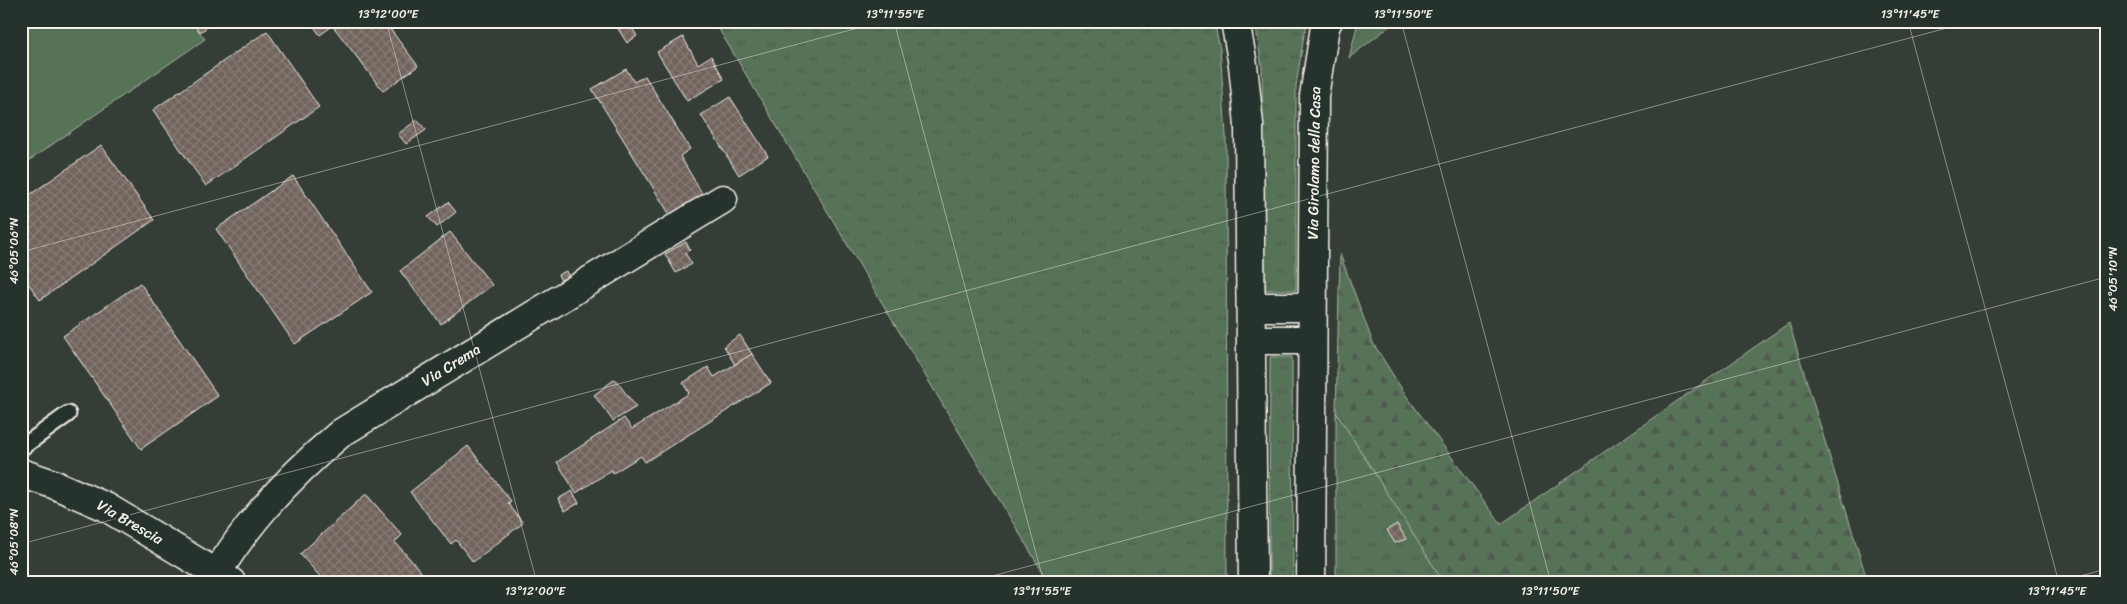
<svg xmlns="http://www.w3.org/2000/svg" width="2127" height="604" viewBox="0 0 2127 604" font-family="Sriracha,sans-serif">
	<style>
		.grass { fill: url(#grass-tufts); stroke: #a6b2a0 }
		.forest { fill: url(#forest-firs); stroke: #a6b2a0 }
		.pitch { fill: #577359; stroke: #a6b2a0 }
		.building { fill: url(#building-cross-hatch); stroke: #f4f1e8 }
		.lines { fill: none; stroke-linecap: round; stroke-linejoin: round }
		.service-casing { stroke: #f4f1e8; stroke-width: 19 }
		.minor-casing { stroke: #f4f1e8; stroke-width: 31 }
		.secondary-casing { stroke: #f4f1e8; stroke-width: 31 }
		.service { stroke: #26332d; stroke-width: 15 }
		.minor { stroke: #26332d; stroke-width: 28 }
		.secondary { stroke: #26332d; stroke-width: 28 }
		.ticks { fill: none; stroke: #f4f1e8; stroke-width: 1; stroke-opacity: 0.45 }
		.labels { text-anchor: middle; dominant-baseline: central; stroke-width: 4.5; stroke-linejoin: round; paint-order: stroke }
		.street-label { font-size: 15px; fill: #f4f1e8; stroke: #26332d }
		.neatline { fill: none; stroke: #f4f1e8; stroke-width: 2 }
		.ticks-label { font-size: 12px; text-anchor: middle; fill: #f4f1e8 }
	</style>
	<defs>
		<pattern id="grass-tufts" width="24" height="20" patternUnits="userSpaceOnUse" patternTransform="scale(1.25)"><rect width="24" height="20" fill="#577359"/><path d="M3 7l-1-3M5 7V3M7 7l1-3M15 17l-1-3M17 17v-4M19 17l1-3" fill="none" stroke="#4f5b4f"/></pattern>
		<pattern id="forest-firs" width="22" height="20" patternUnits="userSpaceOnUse" patternTransform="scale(1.25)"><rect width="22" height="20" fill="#577359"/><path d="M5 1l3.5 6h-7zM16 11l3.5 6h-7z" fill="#4f5b4f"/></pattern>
		<pattern id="building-cross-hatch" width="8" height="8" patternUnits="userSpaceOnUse" patternTransform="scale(1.25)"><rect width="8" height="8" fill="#71645d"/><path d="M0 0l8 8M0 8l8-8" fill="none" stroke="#867b74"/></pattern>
	</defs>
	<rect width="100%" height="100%" fill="#353d37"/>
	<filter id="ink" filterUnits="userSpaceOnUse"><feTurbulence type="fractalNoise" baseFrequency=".02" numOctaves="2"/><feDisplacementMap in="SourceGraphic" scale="10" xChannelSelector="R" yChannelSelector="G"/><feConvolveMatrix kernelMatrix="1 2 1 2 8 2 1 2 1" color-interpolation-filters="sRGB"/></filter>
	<g filter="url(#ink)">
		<g class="grass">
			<polygon points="714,21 1214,21 1220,49 1226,135 1227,583 1049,583"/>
			<polygon points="1255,21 1308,21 1304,35 1296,86 1296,290 1265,290 1262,68"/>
			<polygon points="1358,21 1396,21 1349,58 1357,26"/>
			<polygon points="1270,357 1292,357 1293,583 1269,583"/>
			<polygon points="1336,412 1432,563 1444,583 1336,583"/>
		</g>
		<polygon class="forest" points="1340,254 1373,343 1405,394 1501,524 1789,323 1868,583 1444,583 1336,412"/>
		<polygon class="pitch" points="21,21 191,21 205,39 21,166"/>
		<g class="building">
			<polygon points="195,21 216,21 200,32 193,23"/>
			<polygon points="310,21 327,21 331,27 320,35"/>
			<polygon points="329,21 384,21 418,66 383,91"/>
			<polygon points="618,21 628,21 637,36 627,43 615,24"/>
			<polygon points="267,31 319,107 206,186 153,110"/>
			<polygon points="683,37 698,64 711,56 724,79 687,101 657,52"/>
			<polygon points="626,69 634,82 645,76 690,149 680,156 703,195 670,215 592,89"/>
			<polygon points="730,97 768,156 739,175 701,115"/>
			<polygon points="417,120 426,130 406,144 398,134"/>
			<polygon points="101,145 154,220 40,300 21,273 21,201"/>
			<polygon points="293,176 372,292 295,344 216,229"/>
			<polygon points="448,202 456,212 437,227 428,217"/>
			<polygon points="450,232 492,285 441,324 400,271"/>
			<polygon points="686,242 690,250 685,253 692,264 676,273 665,254"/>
			<polygon points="566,271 569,277 561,280 558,275"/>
			<polygon points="140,283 218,396 141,449 63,336"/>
			<polygon points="740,335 752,354 735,365 724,346"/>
			<polygon points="752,354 771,383 645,462 641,456 613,473 612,470 576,493 557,462 624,418 632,429 685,396 689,393 683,383 708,367 714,377"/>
			<polygon points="615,379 636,407 613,421 594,395"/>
			<polygon points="468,446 511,501 508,503 523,523 473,562 456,540 451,544 410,492"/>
			<polygon points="572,491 579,503 565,511 558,499"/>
			<polygon points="366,494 402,535 395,542 431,583 326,583 300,554"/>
			<polygon points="1397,524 1406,539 1395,543 1387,530"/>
		</g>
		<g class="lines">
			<g class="service-casing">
				<polyline id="service" points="21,448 68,414"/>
			</g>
			<g class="minor-casing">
				<g id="minor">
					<polyline points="21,473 53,484 106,507 231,582"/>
					<path d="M217 573C249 520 293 473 341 433L723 199"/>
				</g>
			</g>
			<g class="secondary-casing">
				<g id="secondary">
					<polyline points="1235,21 1243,65 1249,125 1253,583"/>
					<polyline points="1251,307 1312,307"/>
					<polyline points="1252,340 1312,340"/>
					<polyline points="1311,583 1314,96 1325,27 1328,21"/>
				</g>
			</g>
			<use href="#service" class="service"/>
			<use href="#minor" class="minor"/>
			<use href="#secondary" class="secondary"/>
		</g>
	</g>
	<path class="ticks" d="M386 21 537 583M894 21 1044 583M1401 21 1551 583M1908 21 2059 583M21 252 884 21M21 544 1973 21M21 554 29 583M966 583 2106 277M2054 583 2106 569"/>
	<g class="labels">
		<g class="street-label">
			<text transform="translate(1314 163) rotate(-89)">Via Girolamo della Casa</text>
			<text transform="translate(451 365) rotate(-32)">Via Crema</text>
			<text transform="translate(130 522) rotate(30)">Via Brescia</text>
		</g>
	</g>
	<rect width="2127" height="604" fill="none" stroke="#26332d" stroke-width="55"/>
	<rect x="28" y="28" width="2072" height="548" class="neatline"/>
	<g class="ticks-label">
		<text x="388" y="18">13°12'00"E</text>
		<text x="895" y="18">13°11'55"E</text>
		<text x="1403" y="18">13°11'50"E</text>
		<text x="1910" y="18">13°11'45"E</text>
		<text transform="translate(14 251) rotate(-90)" y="4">46°05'06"N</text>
		<text transform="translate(2113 279) rotate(-90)" y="4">46°05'10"N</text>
		<text transform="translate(14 542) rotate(-90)" y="4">46°05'08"N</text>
		<text x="535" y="595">13°12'00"E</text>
		<text x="1042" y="595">13°11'55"E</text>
		<text x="1550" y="595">13°11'50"E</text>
		<text x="2057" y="595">13°11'45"E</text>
	</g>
</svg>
